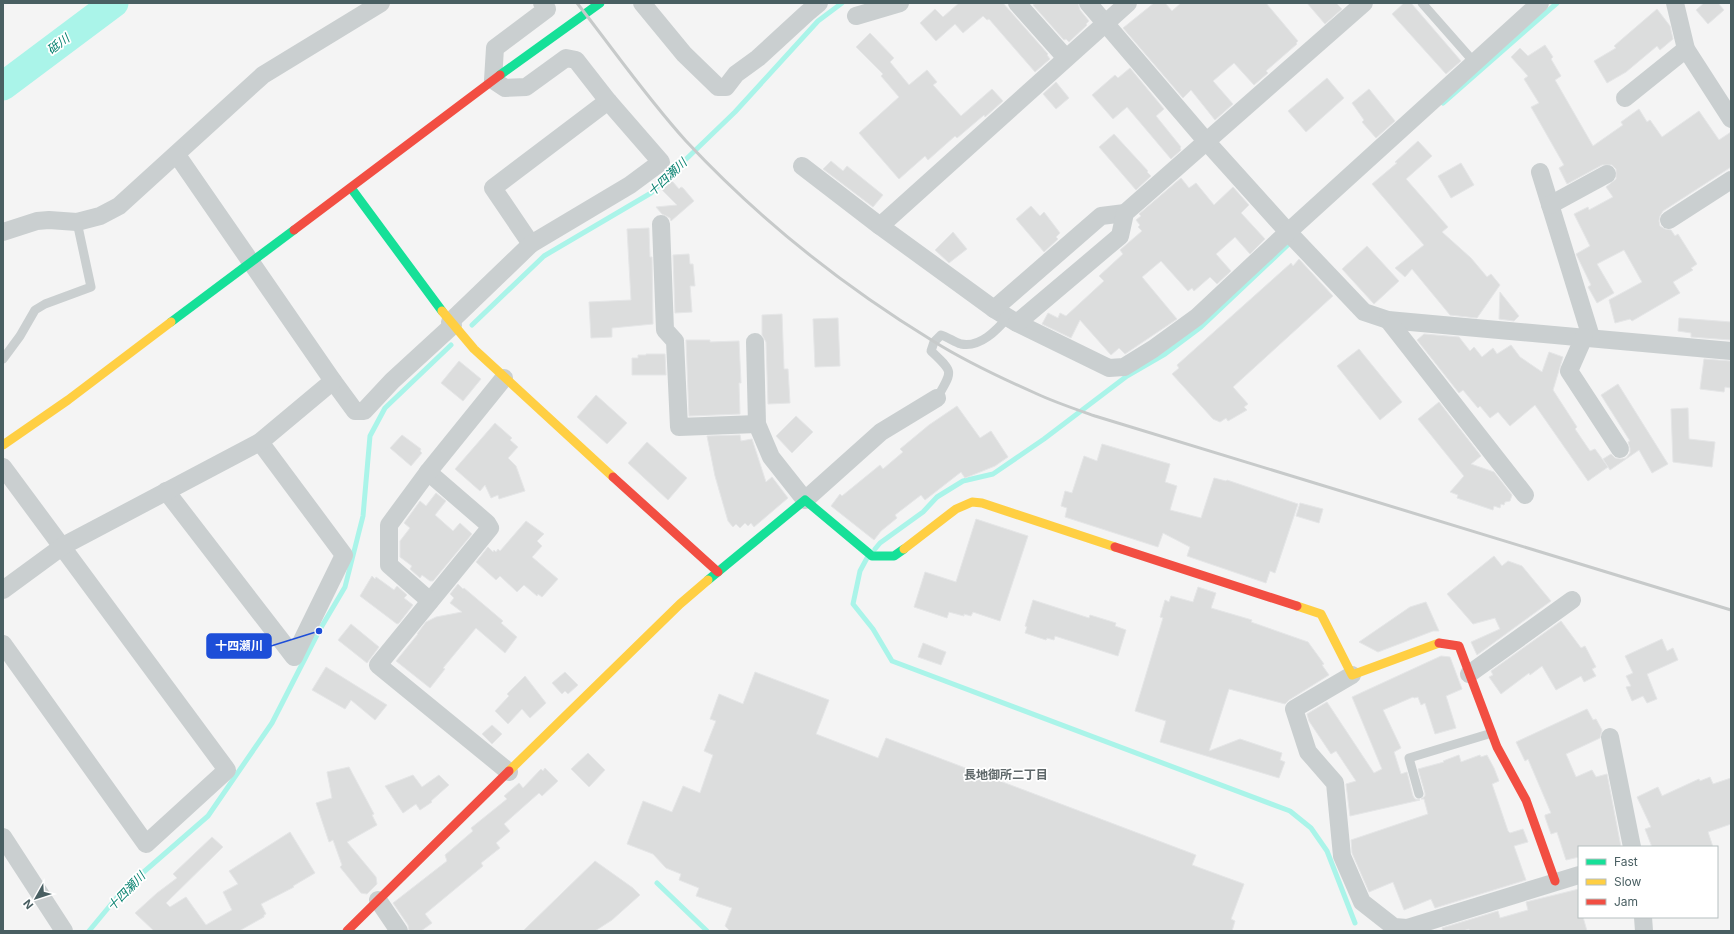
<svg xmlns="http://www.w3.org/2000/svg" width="1734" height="934" viewBox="0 0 1734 934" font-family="Inter,'Noto Sans JP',sans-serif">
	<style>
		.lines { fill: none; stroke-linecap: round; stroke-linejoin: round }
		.stream { stroke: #aaf4e9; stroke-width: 5 }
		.river { stroke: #aaf4e9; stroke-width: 29 }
		.building { fill: #dcdddd; stroke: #e5e6e7 }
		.lane { stroke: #cacfd0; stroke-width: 9 }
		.street { stroke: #cacfd0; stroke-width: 18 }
		.fast { stroke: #16e098; stroke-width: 9 }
		.slow { stroke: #ffcf43; stroke-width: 9 }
		.jam { stroke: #f24e42; stroke-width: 9 }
		.rail { stroke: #c7caca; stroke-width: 3 }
		.labels { text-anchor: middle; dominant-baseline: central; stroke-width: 3.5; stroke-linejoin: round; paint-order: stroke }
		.water-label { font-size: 12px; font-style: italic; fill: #07816f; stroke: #fff }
		.neighbourhood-label { font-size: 12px; font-weight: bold; fill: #5e6769; stroke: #fff }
		.leader { fill: none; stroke: #1d4ed8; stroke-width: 1.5 }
		.callout-dot { fill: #1d4ed8; stroke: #fff; stroke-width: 1.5 }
		.callout { fill: #1d4ed8; stroke: #1d4ed8; stroke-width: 1.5 }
		.callout-label { font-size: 12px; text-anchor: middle; font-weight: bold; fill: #fff }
	</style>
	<rect width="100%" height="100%" fill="#f4f4f4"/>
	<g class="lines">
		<g class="stream">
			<polyline points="1443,103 1557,3"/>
			<polyline points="472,325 544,256 651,193 735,112 818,21 842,3"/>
			<polyline points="875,549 880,543 923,512 937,497 963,481 993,474 1044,439 1127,376 1165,354 1201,327 1293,240"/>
			<polyline points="867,558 860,571 853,604 873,629 892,661 1290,811 1311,828 1327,851 1355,923"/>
			<polyline points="657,883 707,931"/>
			<polyline points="89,931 123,890 208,816 272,723 319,631 345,587 363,516 370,436 385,408 451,345"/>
		</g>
		<polyline class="river" points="3,86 114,3"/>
	</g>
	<g class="building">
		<polygon points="959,3 1003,3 1048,54 1047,55 1050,59 1035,72 989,19 987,20 983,16 963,33 955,24 936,41 920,23 935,9 943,17"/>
		<polygon points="1036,3 1078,3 1080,10 1089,21 1086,24 1087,25 1069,42 1066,39 1064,40 1033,5"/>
		<polygon points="1154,3 1165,3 1172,11 1181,3 1266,3 1298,41 1296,43 1297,44 1266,71 1268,73 1254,85 1234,63 1213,81 1233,104 1215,120 1191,90 1183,98 1123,28"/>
		<polygon points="1307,3 1336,3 1342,9 1325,24"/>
		<polygon points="1404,3 1411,3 1461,61 1446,74 1392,14"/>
		<polygon points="1704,3 1718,3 1724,10 1708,24 1696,10"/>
		<polygon points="1657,9 1670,26 1673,39 1660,50 1657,46 1626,72 1607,83 1594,61 1616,48 1614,46"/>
		<polygon points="870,33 894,58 890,62 909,85 927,70 937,82 933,85 961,116 992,89 1003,101 985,117 984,115 957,138 955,136 928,160 925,156 899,179 859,133 899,97 881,76 883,74 856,47"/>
		<polygon points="1545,45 1553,57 1551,59 1561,76 1555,80 1593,146 1623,125 1621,122 1639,109 1647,122 1650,120 1662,137 1699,111 1719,140 1731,132 1731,167 1663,211 1660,216 1659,221 1660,226 1665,229 1671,230 1675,236 1678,234 1697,264 1691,268 1693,270 1673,282 1680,293 1632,321 1630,319 1615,323 1609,300 1642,282 1624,250 1597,264 1614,293 1597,303 1588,287 1591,285 1576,254 1590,246 1574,214 1588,207 1589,210 1613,197 1606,187 1616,179 1616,169 1612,165 1602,165 1567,184 1559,168 1564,165 1531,107 1539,103 1524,79 1528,76 1511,57 1520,48 1528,56"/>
		<polygon points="1130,68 1164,109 1156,116 1181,147 1180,148 1181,150 1171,159 1127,107 1113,119 1092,95 1115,75 1118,78"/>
		<polygon points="1327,78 1344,98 1306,132 1288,111"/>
		<polygon points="1056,82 1069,98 1056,109 1043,94"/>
		<polygon points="1369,89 1395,121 1376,138 1362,122 1364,120 1352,103"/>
		<polygon points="1114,134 1148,171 1147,172 1151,176 1136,190 1099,147"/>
		<polygon points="1418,141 1432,156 1406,179 1448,227 1442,232 1471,258 1487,277 1491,274 1500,285 1477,318 1450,315 1412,269 1405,277 1395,268 1424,245 1372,184 1397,163 1395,162"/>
		<polygon points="831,161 843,171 847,166 883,195 873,207 823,169"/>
		<polygon points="1461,163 1474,185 1451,198 1438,176"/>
		<polygon points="1181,178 1189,188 1196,183 1214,205 1233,187 1249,205 1241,213 1265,239 1250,254 1235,237 1216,254 1231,271 1217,284 1210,277 1194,291 1192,288 1188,291 1161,261 1142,277 1177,319 1125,354 1119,348 1111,355 1080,320 1071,338 1042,324 1048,313 1058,318 1060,313 1066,316 1104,281 1099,276 1123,254 1120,250 1142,231 1138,227 1140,225 1136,220 1141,216 1139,214"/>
		<polygon points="672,181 679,189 681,187 683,188 694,201 671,221 670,218 662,214 656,207 677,205 662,190"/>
		<polygon points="1031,206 1040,216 1044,212 1060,233 1056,237 1058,239 1044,252 1016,219"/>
		<polygon points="649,228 650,257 652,257 653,324 612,328 612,337 591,338 589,302 631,300 627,229"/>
		<polygon points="953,232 967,249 949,263 935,250"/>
		<polygon points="1367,246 1399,281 1374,304 1342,269"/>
		<polygon points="689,254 690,264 693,264 695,286 690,286 692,312 675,313 673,255"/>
		<polygon points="1299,259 1333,296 1233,387 1248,404 1244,407 1247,410 1228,421 1226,418 1220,422 1213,419 1172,374 1179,368 1177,365 1291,263 1293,266"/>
		<polygon points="1500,292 1519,316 1514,321 1499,319"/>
		<polygon points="782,314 784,369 788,369 790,403 768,404 766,342 762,335 762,315"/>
		<polygon points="838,318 840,366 815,367 813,319"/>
		<polygon points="1679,318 1731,322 1731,340 1691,337 1691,333 1678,331"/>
		<polygon points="1424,334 1459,337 1470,351 1474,347 1482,357 1493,348 1497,354 1511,345 1520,357 1542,372 1549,352 1563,357 1553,390 1577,427 1575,429 1590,451 1595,449 1608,467 1588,481 1535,405 1510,426 1498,412 1490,418 1480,406 1478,408 1463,390 1459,393 1417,340"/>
		<polygon points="686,340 710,340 710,342 739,341 741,383 739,383 740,414 689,416"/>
		<polygon points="1359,349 1402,402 1380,420 1337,366"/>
		<polygon points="646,354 665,354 666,375 632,375 632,358 638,358 638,355 646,355"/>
		<polygon points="1704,359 1731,361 1731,388 1725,387 1724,392 1700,389"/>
		<polygon points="459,361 481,379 463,401 441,383"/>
		<polygon points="1618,384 1668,464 1652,473 1639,450 1610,470 1603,459 1611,454 1615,458 1621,459 1626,458 1630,453 1630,448 1628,442 1630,441 1601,395"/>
		<polygon points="596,395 627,423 607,444 577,417"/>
		<polygon points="1439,402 1481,456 1471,464 1494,472 1512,495 1510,501 1505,502 1504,505 1501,504 1500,508 1494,506 1493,510 1457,498 1458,495 1450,492 1464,476 1418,419"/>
		<polygon points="957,406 980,438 991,431 1008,457 995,466 965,478 961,472 925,500 921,495 895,515 897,518 881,531 874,540 831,506 840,494 842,496 880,465 883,469 903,452 900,449 929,425"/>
		<polygon points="1688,408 1689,439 1715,442 1712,467 1673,462 1671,409"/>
		<polygon points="796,416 813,432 792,453 776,436"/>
		<polygon points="495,423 512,438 510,440 518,447 508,458 516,466 525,491 499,499 498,495 491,498 485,485 480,491 455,469"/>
		<polygon points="402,435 421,449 420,451 422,453 411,466 390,448"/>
		<polygon points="740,435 741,441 752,439 766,482 772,477 788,498 754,527 751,523 748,526 745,523 740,528 736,524 733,527 728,521 715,476 707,436"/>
		<polygon points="647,442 687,478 668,500 628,463"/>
		<polygon points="1102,444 1170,464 1165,482 1177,486 1170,510 1201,518 1214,478 1226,481 1227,480 1298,504 1275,573 1270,571 1266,583 1187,556 1190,547 1163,533 1158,547 1065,517 1067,508 1061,506 1065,491 1072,493 1084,456 1097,461"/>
		<polygon points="436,493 446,501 435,515 453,531 460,523 472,534 433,581 430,581 422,575 420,578 410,569 412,566 400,557 400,541 410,528 404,523 420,501 426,506"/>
		<polygon points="1300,503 1323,509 1319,523 1296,516"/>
		<polygon points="976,519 1028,536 1000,621 973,612 971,616 964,614 964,616 949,612 947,618 914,607 925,572 956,582"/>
		<polygon points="526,521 544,534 537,541 542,546 532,557 558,579 542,597 538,594 537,596 524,585 517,592 500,576 496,580 476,562 488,547 493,552 494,550 496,552 498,549 500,551"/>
		<polygon points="1494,556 1502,566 1508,561 1522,566 1551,601 1477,655 1471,642 1500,629 1495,618 1473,624 1447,594"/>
		<polygon points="372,576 375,579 376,577 394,590 397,586 407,595 404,598 413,605 399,623 397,624 360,596"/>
		<polygon points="458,584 463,589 464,588 503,621 501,623 517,637 505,653 476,628 443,668 445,669 430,688 396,661 418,634 417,634 426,622 436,617 462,612 450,603 454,598 450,594"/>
		<polygon points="1198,587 1216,593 1211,608 1252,620 1251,622 1308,642 1324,664 1322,665 1329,675 1289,700 1285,704 1229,689 1209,751 1240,739 1282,753 1280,760 1285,762 1279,778 1160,742 1166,721 1135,711 1163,618 1160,617 1165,600 1169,602 1171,596 1193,602"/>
		<polygon points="1033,600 1089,618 1090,615 1116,623 1115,626 1126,630 1118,656 1055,636 1054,640 1047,638 1046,640 1025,633 1027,627 1025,626"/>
		<polygon points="1426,602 1439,631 1433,631 1378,652 1359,642 1410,607"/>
		<polygon points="1561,621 1581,648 1585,646 1596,667 1592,669 1596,676 1584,682 1581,676 1556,690 1542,666 1530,675 1529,673 1501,694 1489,677 1493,675 1491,671"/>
		<polygon points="351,624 379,647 367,663 338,640"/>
		<polygon points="1662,639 1667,651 1673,648 1678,660 1647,674 1657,699 1647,703 1643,696 1632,701 1626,687 1631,686 1626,676 1633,673 1625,656"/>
		<polygon points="923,643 946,652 941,665 918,657"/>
		<polygon points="1441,656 1450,657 1462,689 1446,696 1456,728 1435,734 1425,703 1421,705 1418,697 1414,698 1413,697 1383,710 1401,748 1394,752 1401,774 1407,772 1413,796 1415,799 1420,800 1350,816 1346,784 1356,781 1336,751 1331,754 1309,721 1307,714 1327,702 1374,773 1382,769 1352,697"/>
		<polygon points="326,667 387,705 375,720 351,700 345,709 312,690"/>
		<polygon points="565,672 578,685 568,694 565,691 562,694 552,683"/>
		<polygon points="755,672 829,700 816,734 878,758 886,738 1196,855 1192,865 1244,884 1231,919 1235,921 1232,931 730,931 725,926 732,908 696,896 699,888 679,880 681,874 666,868 653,854 627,844 643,801 672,812 683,786 700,793 713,755 704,751 716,721 710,719 719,694 743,704"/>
		<polygon points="525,676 546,703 530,718 522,709 508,724 495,711 509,696 507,694"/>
		<polygon points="1587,709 1593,720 1596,719 1602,730 1600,738 1566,754 1576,777 1592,770 1596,777 1607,774 1621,847 1579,847 1579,857 1566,860 1557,832 1551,834 1545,817 1545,815 1551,813 1528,759 1525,761 1516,742"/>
		<polygon points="492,725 502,734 492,744 482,734"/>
		<polygon points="588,753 605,770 589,787 571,769"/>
		<polygon points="1459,755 1461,762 1480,755 1481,757 1487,755 1494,768 1499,781 1492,784 1508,831 1510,833 1523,829 1528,842 1514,846 1526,880 1435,908 1431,899 1404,910 1393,882 1369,892 1352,853 1351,840 1428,814 1424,799 1421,799 1425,796 1425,793 1418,769 1444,762 1443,761"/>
		<polygon points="349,767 374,814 372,815 377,825 347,842 376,877 377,884 367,894 361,893 340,867 342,865 333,840 329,842 316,803 332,798 327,772"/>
		<polygon points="545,768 558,781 542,796 539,793 504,824 510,831 496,843 500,848 481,863 483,866 425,914 432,923 421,931 409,931 408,925 393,903 447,861 445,855 473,831 471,828 507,799 504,796 519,783 523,788 541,769 543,771"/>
		<polygon points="413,775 422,787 439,775 449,785 431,801 432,802 420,810 416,804 403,813 385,786"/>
		<polygon points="1710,777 1713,784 1731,778 1731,824 1708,832 1713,847 1652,847 1645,829 1651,827 1637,797 1658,787 1662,796 1699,779 1700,781"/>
		<polygon points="290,832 315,873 293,886 294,887 261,904 266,914 264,915 264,917 239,931 154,931 135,913 157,893 177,878 173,874 212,837 223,847 166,903 170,907 186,897 206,925 232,910 223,892 238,884 229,871"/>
		<polygon points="595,861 633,888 640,895 612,920 595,931 523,931"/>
		<polygon points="1579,889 1579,917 1583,917 1587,931 1469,931 1469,929 1463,931 1443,931 1442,928 1498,911 1500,918 1528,910 1526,902"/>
	</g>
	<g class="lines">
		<g class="lane">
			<polyline points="1422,3 1474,62"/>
			<polyline points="3,359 20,336 35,310 45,304 91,287 77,222"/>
			<path d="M937 398C953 370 954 373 931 351L934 342 941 335C948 337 954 342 961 344 980 348 997 330 1008 317"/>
			<polyline points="1419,794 1409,758 1492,733"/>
		</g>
		<g class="street">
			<polyline points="642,3 684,54 718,87 726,87 736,74 758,58 807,13 819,3"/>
			<polyline points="1017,3 1066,58"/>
			<polyline points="1088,3 1206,141 1288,232 1364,312 1388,320 1731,351"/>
			<polyline points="1675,3 1686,49 1731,119"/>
			<polyline points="856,16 900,3"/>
			<polyline points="1625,98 1686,49"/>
			<polyline points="802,166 880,226 994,309 1017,323 1109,368 1124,367 1153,349 1197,317 1288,232 1540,3"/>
			<polyline points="1540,172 1591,337"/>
			<polyline points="1550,205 1607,174"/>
			<polyline points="1669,220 1731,180"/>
			<polyline points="661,224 665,330 675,341 679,427 757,424"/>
			<polyline points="880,226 1128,3"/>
			<polyline points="3,232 37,221 49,220 77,222 100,216 119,206 263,75 381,3"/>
			<polyline points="531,244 493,188 608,101"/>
			<polyline points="994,309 1101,216 1125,213"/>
			<polyline points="1388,320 1525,495"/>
			<polyline points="450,322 531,244 630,185 661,162 608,101 576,60 566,58 526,87 505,88 493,80 495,48 547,9 542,3"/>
			<polyline points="1017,323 1120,236 1125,213 1364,3"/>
			<polyline points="1584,337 1569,371 1620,449"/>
			<polyline points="755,342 757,424 771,457 805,500 881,432 937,398"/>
			<polyline points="333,381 355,411 364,411 392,381 453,325"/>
			<polyline points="3,467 227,770 146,844 3,644"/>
			<polyline points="428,472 487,523 490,528 378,665 509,772"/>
			<polyline points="166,491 294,657 344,555 260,442"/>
			<polyline points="3,590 63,546 260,442 333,381 177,155"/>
			<polyline points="430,601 389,565 389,525 428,472 504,378"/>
			<polyline points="1469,674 1572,600"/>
			<polyline points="1352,675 1294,709 1308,752 1335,783 1342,856 1362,902 1394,927 1407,928 1579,875"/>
			<polyline points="1610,737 1632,847"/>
			<polyline points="3,837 64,931"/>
			<polyline points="378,900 399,931"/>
			<polyline points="1643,917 1644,931"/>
		</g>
		<g class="fast">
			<polyline points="500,75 600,3"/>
			<polyline points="351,188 442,311"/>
			<polyline points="171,322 294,230"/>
			<polyline points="708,580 805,500 872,556 894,556 904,549"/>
		</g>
		<g class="slow">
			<polyline points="442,311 474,349 613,477"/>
			<polyline points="3,445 68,400 171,322"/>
			<polyline points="904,549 956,509 972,502 982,503 1115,547"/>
			<polyline points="1297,606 1321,614 1352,675 1439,643"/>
			<polyline points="509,771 680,604 708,580"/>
		</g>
		<g class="jam">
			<polyline points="294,230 500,75"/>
			<polyline points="613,477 718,572"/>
			<polyline points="1115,547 1297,606"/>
			<polyline points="1439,643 1459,646 1497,747 1526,800 1555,881"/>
			<polyline points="347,931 509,771"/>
		</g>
		<path class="rail" d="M577 3C613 49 647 98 686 141 758 218 843 286 933 341 965 361 1001 378 1035 393 1054 402 1075 409 1095 416L1731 610"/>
	</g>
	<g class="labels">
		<g class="water-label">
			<text transform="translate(58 44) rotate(-37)">砥川</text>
			<text transform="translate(667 177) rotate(-43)">十四瀬川</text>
			<text transform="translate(126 891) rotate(-46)">十四瀬川</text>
		</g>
		<g class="neighbourhood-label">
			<text x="1006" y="774">長地御所二丁目</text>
		</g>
	</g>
	<path class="leader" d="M319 631L271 646"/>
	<circle class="callout-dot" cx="319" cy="631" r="4"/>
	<rect class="callout" x="207" y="634" width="64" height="24" rx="4"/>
	<g class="callout-label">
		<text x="239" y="650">十四瀬川</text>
	</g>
	<rect width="1734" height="934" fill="none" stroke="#495f62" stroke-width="8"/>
	<rect x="1578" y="846" width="140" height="72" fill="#ffffff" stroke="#b6bfc0"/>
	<rect x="1586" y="859" width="20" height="6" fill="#16e098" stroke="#b6bfc0"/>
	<text x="1614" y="866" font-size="12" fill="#495f62">Fast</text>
	<rect x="1586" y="879" width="20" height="6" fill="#ffcf43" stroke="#b6bfc0"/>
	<text x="1614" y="886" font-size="12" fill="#495f62">Slow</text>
	<rect x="1586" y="899" width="20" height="6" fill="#f24e42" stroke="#b6bfc0"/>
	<text x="1614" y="906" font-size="12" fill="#495f62">Jam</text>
	<g transform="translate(36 898) rotate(231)" stroke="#ffffff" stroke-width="3" paint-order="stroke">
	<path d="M0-3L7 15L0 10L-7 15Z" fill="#495f62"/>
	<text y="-6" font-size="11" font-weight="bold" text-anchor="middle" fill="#495f62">N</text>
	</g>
</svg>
